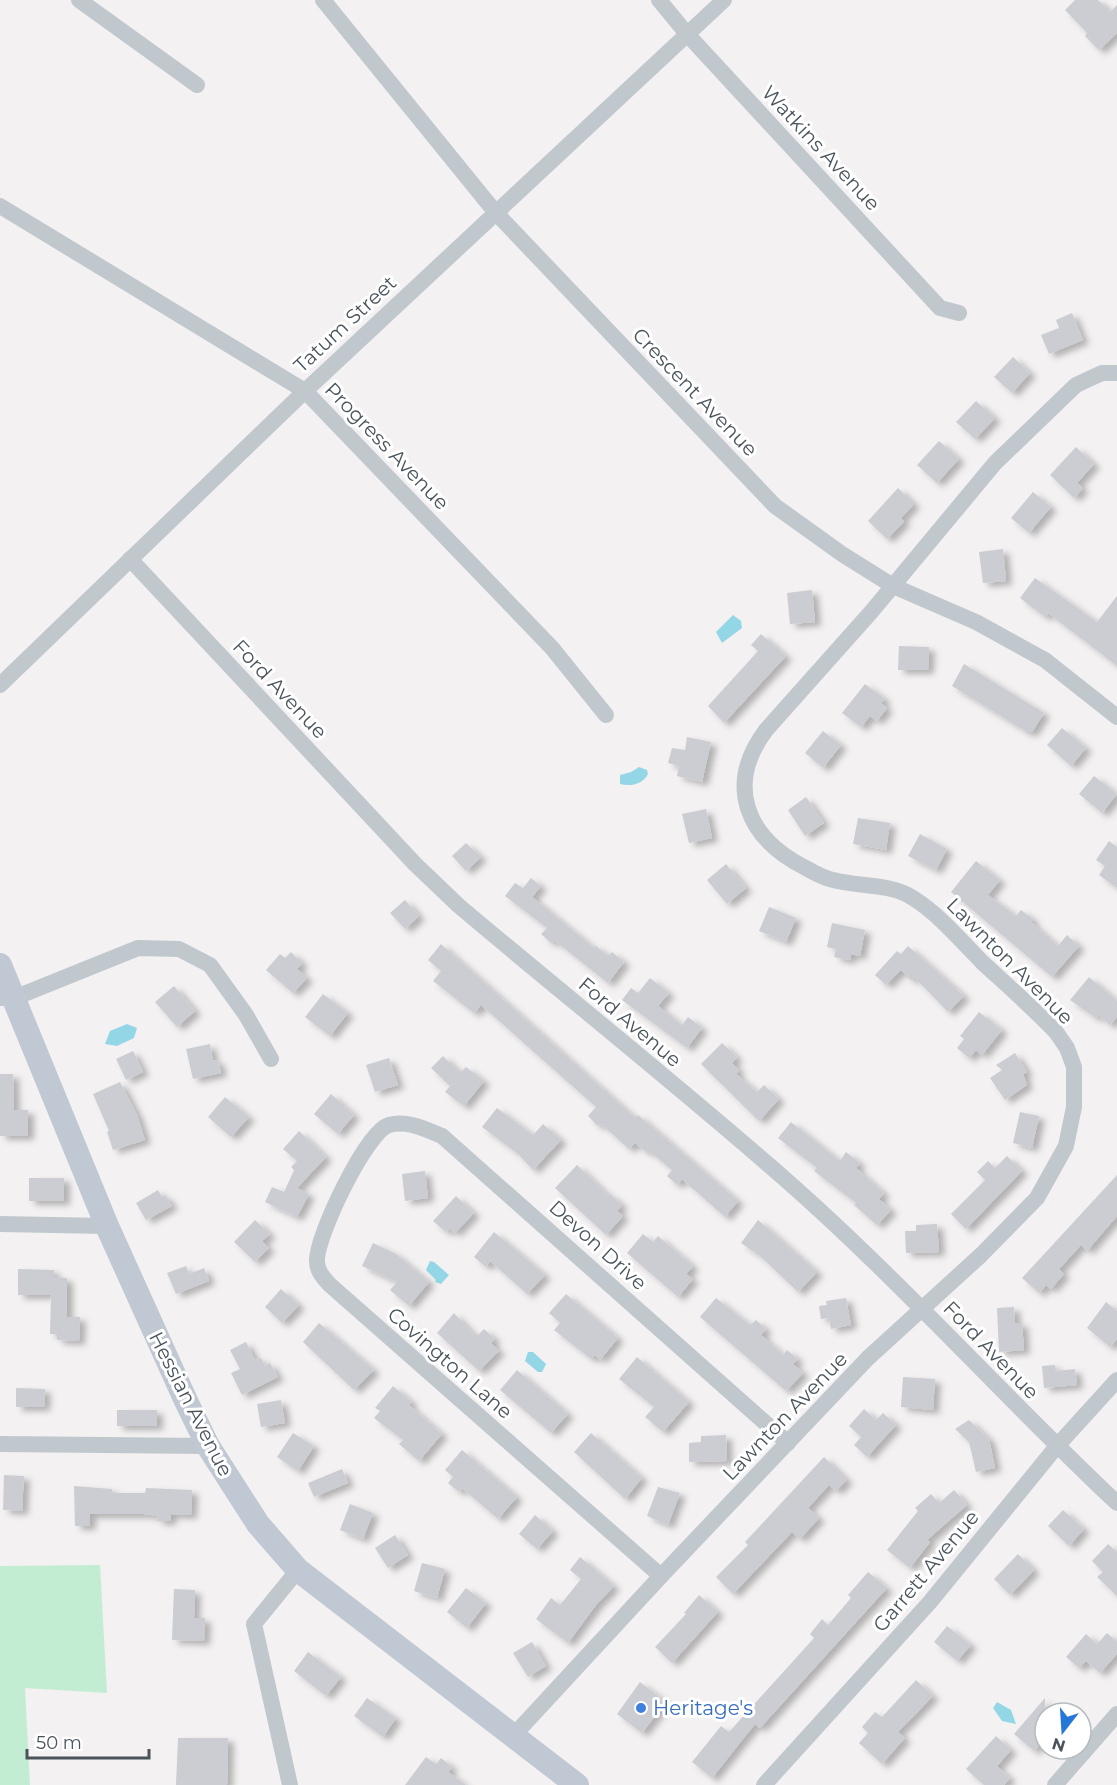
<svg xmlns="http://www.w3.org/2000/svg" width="1117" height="1785" viewBox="0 0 1117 1785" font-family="Montserrat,sans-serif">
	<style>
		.green { fill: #c3edd2 }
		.water { fill: #93d7e7 }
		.building { fill: #cbcdd3; filter: url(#shadow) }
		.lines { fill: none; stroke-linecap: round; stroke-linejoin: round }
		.minor { stroke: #c0c8ce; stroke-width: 16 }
		.secondary { stroke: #c0c9d3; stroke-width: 24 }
		.shop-dot { fill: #3f7fe0; stroke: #fff; stroke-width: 2 }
		.labels { text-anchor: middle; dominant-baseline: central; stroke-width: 6; stroke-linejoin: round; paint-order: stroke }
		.street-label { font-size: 20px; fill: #4a545d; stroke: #fff }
		.shop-label { font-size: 20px; fill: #366cbe; stroke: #fff; text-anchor: start }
	</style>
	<defs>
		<filter id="shadow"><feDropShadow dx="6" dy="4" stdDeviation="3" flood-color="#0004"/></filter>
	</defs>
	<rect width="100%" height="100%" fill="#f3f1f1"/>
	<polygon class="green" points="100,1565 107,1693 25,1688 30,1785 0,1785 0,1566"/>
	<g class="water">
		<polygon points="733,615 741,621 742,628 722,643 716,632"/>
		<path d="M639 767 647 770 648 774C643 784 631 787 620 784V775L631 772Z"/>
		<polygon points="127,1024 137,1028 134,1038 117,1046 105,1044 110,1031"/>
		<polygon points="430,1261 434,1262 449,1275 441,1284 435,1282 436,1280 426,1270"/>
		<polygon points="528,1352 533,1352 546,1364 542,1372 538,1372 525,1361"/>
		<polygon points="997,1702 1011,1710 1016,1724 1002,1721 993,1708"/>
	</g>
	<g class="building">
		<polygon points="1075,0 1098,0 1110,12 1117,5 1117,33 1099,50 1085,36 1087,33 1065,10"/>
		<polygon points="1072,313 1083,340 1049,354 1041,335 1059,328 1056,320"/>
		<polygon points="1013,357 1030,373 1012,393 994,377"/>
		<polygon points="976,401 995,418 975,439 956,422"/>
		<polygon points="939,441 959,459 937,483 917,465"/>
		<polygon points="1076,447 1094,464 1077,483 1083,488 1074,498 1050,475"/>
		<polygon points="898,488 914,504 901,518 904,522 887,539 868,521"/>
		<polygon points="1033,492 1051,507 1029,533 1011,518"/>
		<polygon points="1003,549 1006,581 983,583 979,552"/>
		<polygon points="1035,578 1097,622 1117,596 1117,666 1048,613 1045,617 1020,598"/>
		<polygon points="812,590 815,622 790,624 787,593"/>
		<polygon points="761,634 786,656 724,723 708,706 758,651 751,645"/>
		<polygon points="899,646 929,647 928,670 898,670"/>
		<polygon points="964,664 1044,713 1032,732 1027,732 952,686"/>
		<polygon points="865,684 885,699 881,703 887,708 877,721 870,716 861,727 842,713"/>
		<polygon points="1062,728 1086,748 1071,766 1047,745"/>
		<polygon points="823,731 841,745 823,768 805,753"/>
		<polygon points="687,737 711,742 702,782 677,776 679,766 668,763 672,748 685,750"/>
		<polygon points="1094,776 1117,794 1102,813 1079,794"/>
		<polygon points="806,797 824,823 805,836 788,810"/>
		<polygon points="706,809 712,838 689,843 682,814"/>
		<polygon points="858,818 890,823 886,850 853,844"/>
		<polygon points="920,834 947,849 936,870 908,856"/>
		<polygon points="1109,841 1117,847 1117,888 1099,875 1105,866 1096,860"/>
		<polygon points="466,843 481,857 466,871 452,856"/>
		<polygon points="976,861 1000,880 988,895 1016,916 1021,910 1033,919 1031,922 1058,946 1067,935 1079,946 1052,977 951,892"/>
		<polygon points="726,864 746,888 727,904 707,880"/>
		<polygon points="531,878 541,886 532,897 594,948 596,946 608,956 612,952 624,962 608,983 554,940 551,943 541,934 547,928 505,896 515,883 523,888"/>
		<polygon points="405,900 419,916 405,929 390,913"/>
		<polygon points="769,907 796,918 786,942 759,931"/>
		<polygon points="832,923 865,930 860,956 851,954 850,960 834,957 836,949 827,947"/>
		<polygon points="441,944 635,1118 638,1115 738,1201 725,1217 682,1179 677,1185 667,1176 672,1170 648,1150 646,1152 635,1143 629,1149 601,1124 598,1126 588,1116 596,1107 481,1005 474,1013 433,981 441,971 428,960"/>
		<polygon points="908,946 964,996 948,1012 914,977 911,980 901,970 886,985 875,975 897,951 901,954"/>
		<polygon points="291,952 302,963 297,969 307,978 293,993 266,970 280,954 285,958"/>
		<polygon points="1089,977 1117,1001 1117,1017 1110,1025 1098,1015 1096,1018 1070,1000"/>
		<polygon points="650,978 669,993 658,1006 682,1025 688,1017 702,1028 687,1048 622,1000 631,988 638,993"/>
		<polygon points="174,986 195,1011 177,1027 155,1002"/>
		<polygon points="323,994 348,1013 330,1036 305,1017"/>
		<polygon points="979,1012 1002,1030 982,1055 976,1050 969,1058 957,1048 964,1039 960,1036"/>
		<polygon points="722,1043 737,1057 732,1063 739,1070 736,1074 757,1092 764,1085 779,1099 759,1121 701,1064"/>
		<polygon points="210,1044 213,1061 218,1060 221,1073 193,1079 186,1049"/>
		<polygon points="133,1051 143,1072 126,1080 116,1059"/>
		<polygon points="1015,1053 1027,1072 1023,1074 1027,1085 1005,1100 990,1078 1002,1070 996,1065"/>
		<polygon points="443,1056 460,1073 466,1067 484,1081 464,1106 445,1092 450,1086 431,1068"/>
		<polygon points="389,1058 398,1085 375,1092 366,1065"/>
		<polygon points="0,1074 13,1074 14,1110 28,1110 28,1136 0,1136"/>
		<polygon points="120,1082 137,1115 145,1140 113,1150 107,1132 109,1131 93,1094"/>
		<polygon points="331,1094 354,1115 338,1134 314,1114"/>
		<polygon points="225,1097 249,1117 231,1137 208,1117"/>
		<polygon points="497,1108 533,1135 543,1124 561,1140 533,1170 517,1153 482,1127"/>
		<polygon points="1020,1112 1039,1116 1032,1148 1013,1143"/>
		<polygon points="791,1122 840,1161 846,1152 860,1163 856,1168 884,1193 879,1199 891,1210 877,1225 854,1205 856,1203 814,1171 817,1168 778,1138"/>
		<polygon points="299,1131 326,1157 297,1188 309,1194 297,1217 265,1202 272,1187 284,1192 294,1170 291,1167 297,1161 283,1149"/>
		<polygon points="1007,1156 1022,1171 966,1229 951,1214 985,1180 977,1172 988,1161 995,1168"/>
		<polygon points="577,1165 608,1195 610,1194 622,1205 617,1211 623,1216 606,1235 555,1188"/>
		<polygon points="425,1171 428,1198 405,1201 402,1174"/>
		<polygon points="1117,1175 1117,1216 1087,1251 1081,1245 1059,1269 1064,1274 1051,1289 1046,1285 1039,1293 1022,1278"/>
		<rect x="29" y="1178" width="35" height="23"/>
		<polygon points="158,1190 162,1197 165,1195 172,1206 146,1220 136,1203"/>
		<polygon points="456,1196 474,1213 455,1233 449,1228 446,1232 433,1221"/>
		<polygon points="255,1220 270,1234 262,1241 269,1248 255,1262 234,1242"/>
		<polygon points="758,1220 817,1272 798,1292 760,1256 741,1243"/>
		<polygon points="937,1224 939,1252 906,1253 905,1231 916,1231 916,1225"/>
		<polygon points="494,1232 545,1275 527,1294 490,1261 486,1267 474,1257"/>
		<polygon points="643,1234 653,1242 658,1236 693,1266 686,1274 693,1279 678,1297 627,1253"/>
		<polygon points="373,1243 396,1254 429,1282 409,1306 390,1290 397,1282 362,1266"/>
		<polygon points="186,1266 189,1274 204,1268 209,1281 176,1294 167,1273"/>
		<polygon points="18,1269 54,1270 54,1277 67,1278 67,1317 80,1317 79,1341 57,1340 57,1334 50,1334 51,1295 18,1295"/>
		<polygon points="281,1289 299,1305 282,1323 265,1307"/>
		<polygon points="566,1294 618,1338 600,1360 595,1355 591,1359 554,1330 560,1323 549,1313"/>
		<polygon points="716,1298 750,1325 756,1320 766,1329 761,1335 783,1355 787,1350 798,1359 793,1364 803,1373 786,1391 700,1317"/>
		<polygon points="846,1298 851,1325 831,1329 829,1318 821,1319 819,1306 827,1305 826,1301"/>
		<polygon points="1106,1302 1117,1311 1117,1339 1110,1347 1087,1328"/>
		<polygon points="1014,1307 1015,1323 1022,1323 1024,1350 999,1352 997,1308"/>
		<polygon points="454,1313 476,1337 484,1329 495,1339 491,1343 499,1351 479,1371 437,1333"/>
		<polygon points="319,1323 374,1370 354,1390 303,1342"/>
		<polygon points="246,1342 255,1360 261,1358 265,1366 270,1363 278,1377 242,1395 231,1373 240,1369 230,1350"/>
		<polygon points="637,1357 689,1402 663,1432 645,1417 654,1407 619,1379"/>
		<polygon points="1055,1365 1056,1371 1075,1369 1077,1385 1044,1388 1042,1366"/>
		<polygon points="517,1370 568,1414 551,1433 500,1390"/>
		<polygon points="903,1377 935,1379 933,1410 901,1407"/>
		<polygon points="393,1386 412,1402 409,1405 442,1434 419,1461 399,1444 403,1440 374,1418 380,1411 375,1408"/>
		<polygon points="16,1388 45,1389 44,1407 16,1407"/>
		<polygon points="281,1400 285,1423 261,1427 257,1404"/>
		<polygon points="864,1409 876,1420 883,1413 896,1425 867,1457 854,1445 861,1437 849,1426"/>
		<rect x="117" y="1410" width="40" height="16"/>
		<polygon points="969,1420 989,1439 995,1468 976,1472 969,1442 955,1429"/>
		<polygon points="293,1433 314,1446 298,1471 277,1457"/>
		<polygon points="591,1433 642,1478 625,1499 574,1452"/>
		<polygon points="726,1435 727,1461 689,1462 689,1443 701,1442 701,1436"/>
		<polygon points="462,1450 517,1497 498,1519 462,1488 459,1492 448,1483 453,1477 445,1470"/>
		<polygon points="824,1457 847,1480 836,1491 829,1485 808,1508 819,1518 800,1539 792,1532 733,1594 716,1577 748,1545 745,1542"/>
		<polygon points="342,1469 348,1483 314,1497 308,1483"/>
		<polygon points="4,1475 24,1476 22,1511 3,1510"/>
		<polygon points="74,1486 112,1489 112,1493 145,1493 146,1488 192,1490 191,1515 171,1514 170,1521 157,1521 158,1516 144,1514 90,1514 90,1526 75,1526"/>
		<polygon points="658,1487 680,1493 668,1525 647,1516"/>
		<polygon points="954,1490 967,1505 927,1540 930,1542 910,1568 887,1550 918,1511 915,1508 931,1494 939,1503"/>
		<polygon points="350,1504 373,1513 363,1539 340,1530"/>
		<polygon points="1063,1510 1084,1529 1069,1546 1048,1526"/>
		<polygon points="535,1515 553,1531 537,1549 519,1534"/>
		<polygon points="395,1535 408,1555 388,1568 375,1548"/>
		<polygon points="1108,1544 1117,1552 1117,1596 1097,1577 1103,1572 1092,1561"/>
		<polygon points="1018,1554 1034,1570 1010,1595 994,1579"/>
		<polygon points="580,1557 614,1586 596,1605 568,1643 536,1619 551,1598 560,1605 581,1579 570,1570"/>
		<polygon points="422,1563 445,1569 437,1598 414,1591"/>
		<polygon points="868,1572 887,1588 760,1728 755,1724 712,1778 692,1762 721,1726 729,1732 814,1638 810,1634 822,1619 828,1625 851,1598 848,1595"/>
		<polygon points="466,1588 486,1603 467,1628 447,1612"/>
		<polygon points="174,1589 195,1590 194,1618 205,1618 204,1641 172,1640"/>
		<polygon points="699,1595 718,1612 672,1663 655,1647 686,1614 684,1613"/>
		<polygon points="947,1626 971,1645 957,1661 934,1642"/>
		<polygon points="1107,1633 1117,1642 1117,1654 1100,1673 1086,1661 1079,1668 1066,1657 1086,1634 1097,1644"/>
		<polygon points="532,1642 546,1666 528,1677 513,1653"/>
		<polygon points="308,1652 341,1677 326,1696 294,1671"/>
		<polygon points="916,1680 933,1696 898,1732 905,1738 882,1764 859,1743 868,1733 862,1727 875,1712 882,1717"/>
		<polygon points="640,1682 666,1702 642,1733 617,1714"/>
		<polygon points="367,1698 396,1718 383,1737 354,1716"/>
		<polygon points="1045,1698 1045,1738 1034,1751 1014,1734"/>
		<polygon points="996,1736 1011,1750 997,1766 1010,1778 1004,1785 984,1785 966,1769"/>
		<polygon points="178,1738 228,1738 227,1785 176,1785"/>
		<polygon points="426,1757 436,1764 441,1758 452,1767 448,1772 466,1785 405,1785"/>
	</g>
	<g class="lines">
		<g class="minor">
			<polyline points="79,0 197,85"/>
			<polyline points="323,0 496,213 775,506 842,554 893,586 976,622 1045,660 1117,717"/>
			<polyline points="659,0 687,34 940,308 959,313"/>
			<polyline points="0,206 305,391 552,648 606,715"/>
			<path d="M130 559 415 864 459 906C568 998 679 1086 786 1180 902 1282 1005 1398 1117 1503"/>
			<polyline points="0,685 305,391 724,0"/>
			<polyline points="0,998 14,998 138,948 179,949 210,965 246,1015 271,1059"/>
			<polyline points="0,1224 107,1226"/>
			<polyline points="0,1444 208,1446"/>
			<path d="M661 1576 330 1285C324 1278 317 1272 317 1261 316 1237 366 1132 389 1125 407 1120 425 1129 442 1136L788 1443"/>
			<path d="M514 1735 661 1576 868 1358 981 1255 1037 1198 1066 1146 1074 1107V1067L1067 1048 1056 1032C1033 1008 1008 986 983 963 961 941 940 915 913 898 890 883 859 887 833 880 823 878 813 872 804 867 746 837 725 785 766 730L872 611 995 463 1076 385 1102 373H1117"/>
			<polyline points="290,1785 254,1624 298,1570"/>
			<polyline points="764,1785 930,1602 1057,1446 1117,1380"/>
			<polyline points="1055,1785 1117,1714"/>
		</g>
		<polyline class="secondary" points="0,965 107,1226 186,1401 208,1446 258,1524 298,1570 577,1785"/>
	</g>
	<circle class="shop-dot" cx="641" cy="1708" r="6"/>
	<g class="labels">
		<g class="street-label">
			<text transform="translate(821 148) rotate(47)">Watkins Avenue</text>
			<text transform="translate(345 324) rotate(-43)">Tatum Street</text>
			<text transform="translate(695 392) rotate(46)">Crescent Avenue</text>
			<text transform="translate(387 446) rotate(46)">Progress Avenue</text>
			<text transform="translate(280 689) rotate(47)">Ford Avenue</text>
			<text transform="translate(1010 961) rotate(45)">Lawnton Avenue</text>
			<text transform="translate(630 1022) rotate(40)">Ford Avenue</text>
			<text transform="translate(598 1245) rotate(42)">Devon Drive</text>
			<text transform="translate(991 1350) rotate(46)">Ford Avenue</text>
			<text transform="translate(450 1363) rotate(41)">Covington Lane</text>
			<text transform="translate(191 1404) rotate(63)">Hessian Avenue</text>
			<text transform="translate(785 1416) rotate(-46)">Lawnton Avenue</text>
			<text transform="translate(926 1571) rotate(-50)">Garrett Avenue</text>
		</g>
		<g class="shop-label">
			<text x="653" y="1708">Heritage's</text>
		</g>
	</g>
	<g transform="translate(1063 1731) rotate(197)"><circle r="28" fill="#ffffff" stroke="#b7bbbe" stroke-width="1.5"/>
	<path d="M0-4.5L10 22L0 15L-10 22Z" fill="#2678d8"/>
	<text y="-9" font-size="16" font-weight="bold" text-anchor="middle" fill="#4a545d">N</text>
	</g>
	<path d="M27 1749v9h122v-9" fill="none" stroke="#4a545d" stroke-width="3"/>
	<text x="36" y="1749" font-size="18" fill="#4a545d" stroke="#ffffff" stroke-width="4.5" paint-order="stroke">50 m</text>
</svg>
